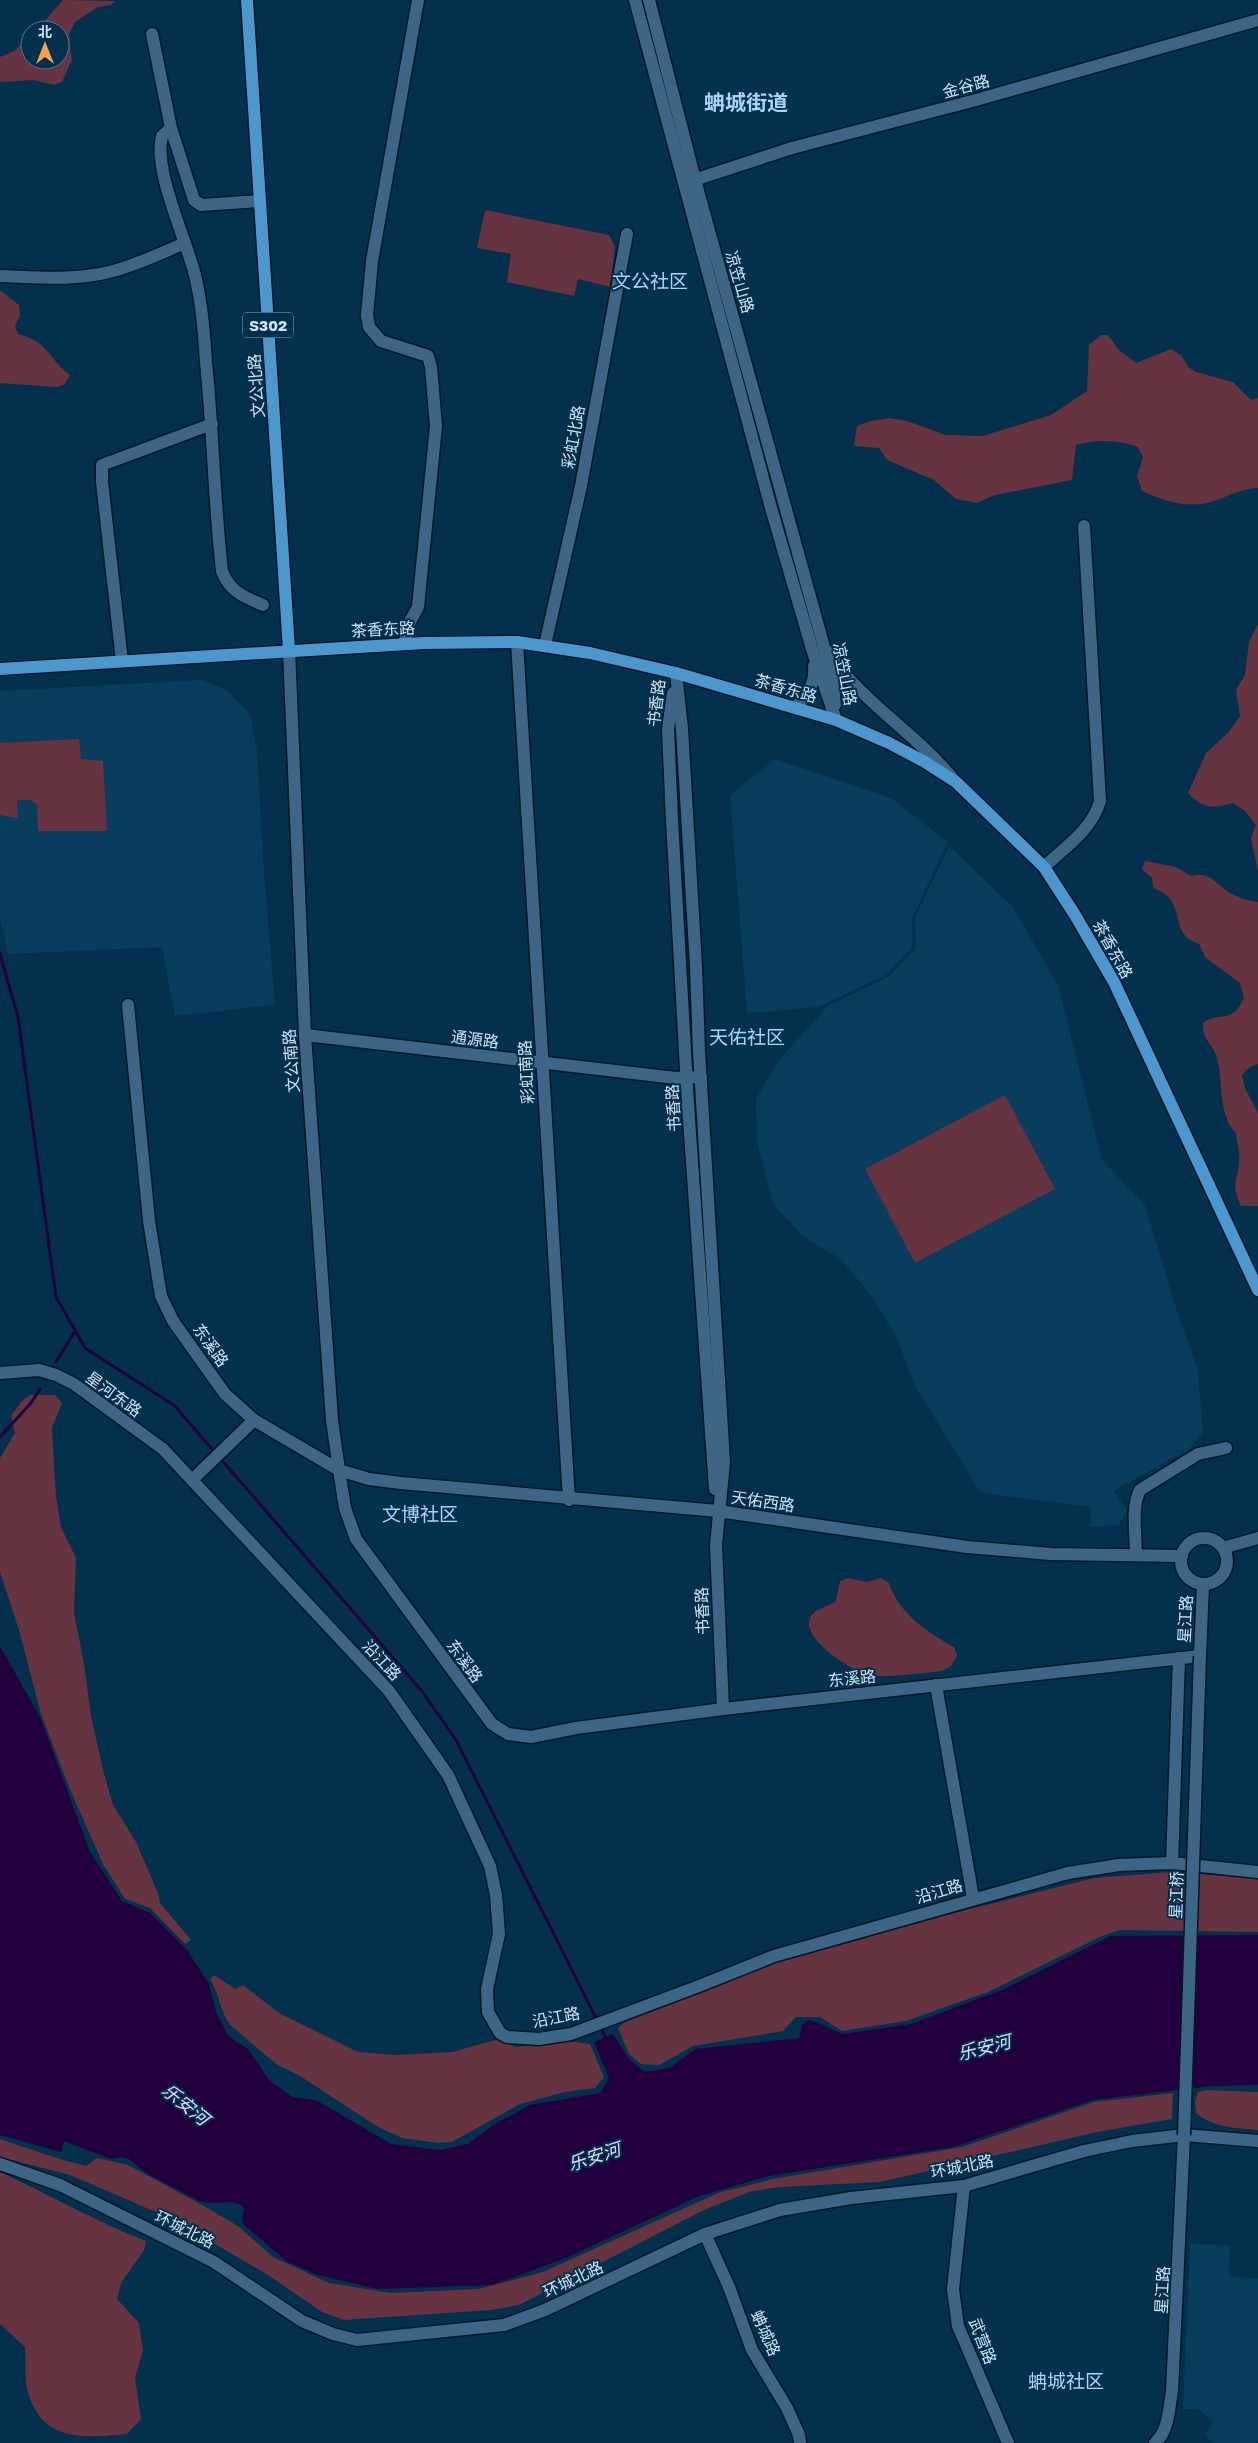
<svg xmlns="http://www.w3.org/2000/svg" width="1258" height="2443" viewBox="0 0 1258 2443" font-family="'Golos Text','Noto Sans SC',sans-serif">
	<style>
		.built { fill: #083d5e }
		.green { fill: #663341 }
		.water { fill: #22003d }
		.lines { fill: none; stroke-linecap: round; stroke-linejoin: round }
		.stream { stroke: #22003d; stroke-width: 3 }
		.street-casing { stroke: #031727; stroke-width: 15 }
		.secondary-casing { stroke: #031727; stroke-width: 15 }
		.primary-casing { stroke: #031727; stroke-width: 15 }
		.street { stroke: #3c6586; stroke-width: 12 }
		.secondary { stroke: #3c6586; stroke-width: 12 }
		.primary { stroke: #4d97cf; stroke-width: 12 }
		.secondary-bridge-casing { stroke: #031727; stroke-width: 15; stroke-linecap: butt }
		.secondary-bridge { stroke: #3c6586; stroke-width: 12 }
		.labels { text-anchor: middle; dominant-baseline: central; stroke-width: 4; stroke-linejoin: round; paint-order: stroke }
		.shield { fill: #03304d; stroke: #90adc3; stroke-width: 1 }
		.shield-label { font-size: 15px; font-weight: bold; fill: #cde3f5 }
		.street-label { font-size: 16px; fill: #cde3f5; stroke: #03304d }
		.water-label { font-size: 18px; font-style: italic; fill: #e4d4fc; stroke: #03304d }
		.quarter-label { font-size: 19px; fill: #a8d4f9; stroke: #03304d }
		.district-label { font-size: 21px; font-weight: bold; fill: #a8d4f9; stroke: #03304d }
	</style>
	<rect width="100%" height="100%" fill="#03304d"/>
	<g class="built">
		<polygon points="201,680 227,690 250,715 257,751 264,872 275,1005 175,1016 162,947 8,954 0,919 0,691"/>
		<polygon points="775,759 891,798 948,842 912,918 912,947 886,975 818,1007 747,1013 730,795"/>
		<polygon points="949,846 1013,907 1058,985 1102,1160 1145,1205 1174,1302 1198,1371 1203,1432 1188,1450 1113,1491 1127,1510 1119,1525 1090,1527 1091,1507 984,1493 978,1489 913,1382 898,1340 873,1298 841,1259 802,1236 773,1203 757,1143 756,1099 779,1060 828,1006 889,976 916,948 915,918"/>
		<polygon points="1190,2244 1230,2246 1229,2277 1258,2278 1258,2441 1255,2443 1213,2443 1205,2435 1213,2422 1198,2409 1183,2409"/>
	</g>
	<g class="green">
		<polygon points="63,0 115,1 111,5 98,7 75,22 69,34 72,60 62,82 54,85 34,80 0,82 0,57 14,51 30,36 30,60 60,60 60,30 37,30"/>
		<polygon points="485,210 609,235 615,247 610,287 578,279 574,296 507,282 511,254 477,248"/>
		<path d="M0 290 19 305 20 315 15 326 18 334C51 343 46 357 70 375L65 384 57 387 0 383Z"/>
		<path d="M1101 335H1108L1119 350 1136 363 1171 349 1181 355 1188 367 1196 372 1233 382 1251 400 1258 398V488C1241 489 1233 494 1217 500 1191 510 1166 502 1142 491L1137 476 1143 457 1138 447C1116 440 1099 439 1076 445L1072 480 995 495 977 503 956 499 934 480 887 460 879 448 854 446 857 426 871 421 890 418 907 421 946 435 983 436 1051 415 1087 391 1089 345Z"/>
		<path d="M1258 624V871L1251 838 1256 825 1245 811 1233 803C1212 809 1204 809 1188 793L1206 753 1229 732 1240 716 1236 690 1245 675 1249 642Z"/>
		<polygon points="79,739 81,759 103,761 107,831 38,831 37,805 31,800 17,800 18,818 0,815 0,743"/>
		<path d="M1145 861 1176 867 1191 876C1210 870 1217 886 1232 894 1239 898 1250 901 1258 902V1064L1250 1067 1242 1075 1245 1088 1258 1113V1206H1241C1230 1182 1238 1183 1239 1160 1240 1152 1237 1142 1236 1133 1217 1115 1224 1079 1216 1055 1211 1043 1201 1037 1203 1023 1220 1010 1231 1026 1244 998L1240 983 1205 957 1199 944C1173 935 1183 917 1170 899 1166 894 1158 890 1153 887L1152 878 1142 869Z"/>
		<polygon points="1005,1095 1055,1189 915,1263 865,1169"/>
		<polygon points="30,1395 55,1395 62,1403 52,1428 56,1497 61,1527 76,1558 74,1612 84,1664 91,1716 103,1770 113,1805 136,1842 158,1893 160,1903 191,1940 185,1944 150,1908 125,1899 103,1864 69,1787 41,1714 19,1630 0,1572 0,1458 15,1433 11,1416 21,1402"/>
		<path d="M881 1578 889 1583C899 1614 927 1632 954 1647L957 1656 951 1666 942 1671C922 1673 888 1678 869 1675 852 1672 805 1640 809 1621 812 1608 827 1608 836 1601L840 1581 848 1578 867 1582Z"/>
		<polygon points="1171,1872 1258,1878 1258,1932 1120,1930 1102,1936 988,1992 906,2021 842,2031 820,2017 796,2017 783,2031 693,2046 659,2065 641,2064 629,2054 618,2028 625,2022 775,1961 882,1931 1094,1878"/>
		<path d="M214 1975 235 1989 243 1985 279 2013 358 2052 396 2055 452 2052 496 2040 517 2047 569 2041 590 2044 604 2077 595 2088 565 2092 520 2104 452 2142 438 2143 402 2138 378 2127 300 2076 276 2064 229 2024C220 2010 219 1993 210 1979Z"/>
		<path d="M1206 2090 1258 2092V2130C1236 2128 1214 2128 1196 2113L1195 2101 1198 2092Z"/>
		<polygon points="1173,2093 1172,2119 1097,2132 880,2182 779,2187 749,2192 704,2210 519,2305 492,2310 344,2320 322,2312 268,2275 172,2219 70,2175 0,2157 0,2139 63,2160 86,2166 97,2158 128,2165 204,2206 238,2226 273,2257 329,2283 391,2293 478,2289 543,2272 718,2193 773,2179 962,2147 1094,2102"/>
		<path d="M0 2172C49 2194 96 2222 146 2241L144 2250 121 2283 117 2299 139 2323 143 2351 135 2378 141 2419 127 2434C85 2438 43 2443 28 2393 24 2380 26 2361 25 2347L0 2324Z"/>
	</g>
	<polygon class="water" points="0,1646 40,1717 90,1852 122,1901 150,1913 187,1950 209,1984 216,2012 229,2037 248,2049 269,2080 292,2097 316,2100 391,2144 440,2150 468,2144 493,2125 530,2105 600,2093 609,2078 594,2042 613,2034 629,2059 645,2072 670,2068 695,2049 799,2038 802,2025 808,2020 816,2022 842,2034 911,2024 1002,1990 1111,1936 1258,1935 1258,2085 1211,2086 1093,2100 953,2147 769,2176 699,2196 566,2258 492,2285 378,2289 318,2275 288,2262 244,2225 242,2219 244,2209 241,2205 232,2202 210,2203 199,2201 146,2173 129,2159 121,2157 111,2159 64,2141 61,2152 0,2135"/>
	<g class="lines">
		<g class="stream">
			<polyline points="0,954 18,1017 56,1297 85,1348 175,1406 216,1454"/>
			<polyline points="56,1362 75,1331"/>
			<polyline points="0,1437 31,1403 40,1389"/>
			<polyline points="220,1458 421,1690 456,1740 597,2020"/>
			<polyline points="600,2026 607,2041"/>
		</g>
		<g class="street-casing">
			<g id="street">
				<polyline points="152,34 171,128 194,200 201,205 260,201"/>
				<path d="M171 128 162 136C153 170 186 239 195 275 202 304 204 333 206 362 213 431 214 501 222 571 229 591 244 597 263 605"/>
				<path d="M0 276C31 277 62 280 93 275 124 271 156 255 185 243"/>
				<polyline points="517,642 569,1500"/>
				<polyline points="405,644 407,627 418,607 436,426 431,367 428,356 381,341 369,327 367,315 372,261 418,0"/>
				<polyline points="545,645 581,486 627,234"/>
				<polyline points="122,661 102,482 102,465 212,424"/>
				<path d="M1044 867C1065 847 1092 830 1100 801L1084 526"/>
				<polyline points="128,1005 149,1221 161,1296 173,1321 225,1394 254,1420 339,1470 345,1508 356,1539 492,1724 508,1734 531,1737 576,1728 723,1709 1200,1656"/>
				<polyline points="305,1035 676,1078 701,1077"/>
				<polyline points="192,1480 254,1420"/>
				<path d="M1136 1555C1136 1536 1131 1507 1140 1490L1198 1454 1226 1448"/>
				<polyline points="936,1685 973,1898"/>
				<polyline points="1172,1863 1179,1658"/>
				<polyline points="964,2186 953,2289 958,2326 1008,2443"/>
				<polyline points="705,2234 729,2287 752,2350 787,2408 799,2435 800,2443"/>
			</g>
		</g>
		<g class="secondary-casing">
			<g id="secondary">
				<polyline points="635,0 771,508 812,649 836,720"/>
				<polyline points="649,0 695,180 832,676 835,705"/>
				<polyline points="688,182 792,148 976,100 1258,20"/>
				<polyline points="289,650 305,1035 332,1420 339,1470 369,1479 401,1483 718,1511 967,1547 1051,1554 1182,1556"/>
				<path d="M828 652C862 703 916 733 954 780"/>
				<polyline points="676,673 682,729 696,966 699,1051 724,1462 716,1545 723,1709"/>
				<polyline points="673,693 668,729 672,820 688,1105 715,1489"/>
				<path d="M796 707C807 695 816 684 814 666"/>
				<polyline points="0,1373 39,1370 56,1375 74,1384 163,1449 389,1691 448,1775 490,1866 496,1895 499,1934 487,1989 488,2012 500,2033 507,2037 539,2039 571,2034 699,1986 774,1956 1068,1873 1119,1865 1172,1863 1258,1872"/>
				<circle cx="1204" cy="1561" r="23"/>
				<polyline points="1223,1548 1258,1538"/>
				<polyline points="1200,1656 1203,1584"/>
				<polyline points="0,2164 60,2185 214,2262 302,2321 333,2334 357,2340 504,2325 545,2310 705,2234 780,2210 851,2198 964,2186 1084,2151 1132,2141 1184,2135 1258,2141"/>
				<path d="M1155 2443C1169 2431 1169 2407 1172 2391L1184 2135"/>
			</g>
		</g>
		<g class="primary-casing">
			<g id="primary">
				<polyline points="247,0 289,650"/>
				<polyline points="0,669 424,643 517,642 590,653 676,673 836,720 889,743 925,762 956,782 1044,867 1075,915 1114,982 1258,1290"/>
			</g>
		</g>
		<use href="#street" class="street"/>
		<use href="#secondary" class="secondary"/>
		<use href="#primary" class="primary"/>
		<g class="secondary-bridge-casing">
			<polyline id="secondary-bridge" points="1184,2135 1200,1656"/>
		</g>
		<use href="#secondary-bridge" class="secondary-bridge"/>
	</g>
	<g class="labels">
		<rect class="shield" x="243" y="312.5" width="50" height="25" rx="4"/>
		<g class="shield-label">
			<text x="268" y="325">S302</text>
		</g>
		<g class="street-label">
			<text transform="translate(966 86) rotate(-15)">金谷路</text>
			<text transform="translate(740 282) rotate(74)">凉笠山路</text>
			<text transform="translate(256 386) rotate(-94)">文公北路</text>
			<text transform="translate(573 437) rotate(-80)">彩虹北路</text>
			<text transform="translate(383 629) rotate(-3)">茶香东路</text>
			<text transform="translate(845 674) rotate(79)">凉笠山路</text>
			<text transform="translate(786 688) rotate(16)">茶香东路</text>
			<text transform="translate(656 703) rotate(-83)">书香路</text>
			<text transform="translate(1113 949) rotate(61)">茶香东路</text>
			<text transform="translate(475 1039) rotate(7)">通源路</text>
			<text transform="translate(291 1061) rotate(-94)">文公南路</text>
			<text transform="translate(526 1072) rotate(-93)">彩虹南路</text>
			<text transform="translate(673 1108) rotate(-93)">书香路</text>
			<text transform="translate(211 1345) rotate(55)">东溪路</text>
			<text transform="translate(114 1394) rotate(36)">星河东路</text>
			<text transform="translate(763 1501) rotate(8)">天佑西路</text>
			<text transform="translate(702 1611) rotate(-92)">书香路</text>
			<text transform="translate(1185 1619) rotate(-87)">星江路</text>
			<text transform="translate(382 1660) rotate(47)">沿江路</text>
			<text transform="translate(465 1661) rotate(54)">东溪路</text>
			<text transform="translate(852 1678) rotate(-6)">东溪路</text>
			<text transform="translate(939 1891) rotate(-16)">沿江路</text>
			<text transform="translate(1176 1895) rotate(-88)">星江桥</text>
			<text transform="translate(556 2017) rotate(-11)">沿江路</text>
			<text transform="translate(962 2166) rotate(-11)">环城北路</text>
			<text transform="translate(185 2229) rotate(26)">环城北路</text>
			<text transform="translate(573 2279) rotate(-25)">环城北路</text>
			<text transform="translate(1162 2290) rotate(-87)">星江路</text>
			<text transform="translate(766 2333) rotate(66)">蚺城路</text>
			<text transform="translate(983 2341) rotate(69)">武营路</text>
		</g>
		<g class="water-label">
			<text transform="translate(984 2047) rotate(-14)">乐安河</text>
			<text transform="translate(186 2104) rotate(39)">乐安河</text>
			<text transform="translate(594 2156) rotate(-18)">乐安河</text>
		</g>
		<g class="quarter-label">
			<text x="650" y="280">文公社区</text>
			<text x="747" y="1036">天佑社区</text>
			<text x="420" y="1513">文博社区</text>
			<text x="1066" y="2380">蚺城社区</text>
		</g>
		<g class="district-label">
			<text x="746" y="102">蚺城街道</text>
		</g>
	</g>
	<g transform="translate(45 45)"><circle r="24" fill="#03304d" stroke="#547890"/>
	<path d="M0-4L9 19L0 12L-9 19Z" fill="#f7a149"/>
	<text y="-8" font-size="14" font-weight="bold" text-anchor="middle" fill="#cde3f5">北</text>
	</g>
</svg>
